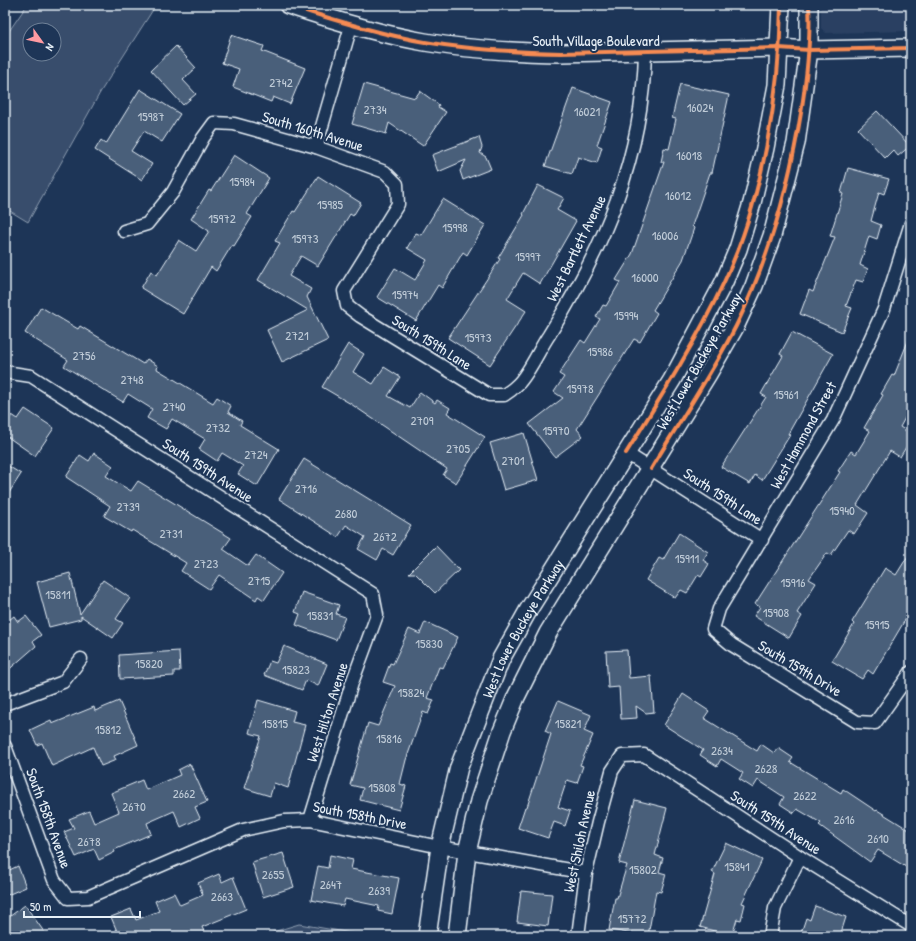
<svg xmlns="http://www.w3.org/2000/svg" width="916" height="941" viewBox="0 0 916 941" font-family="'Patrick Hand',sans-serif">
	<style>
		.built { fill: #2a4162 }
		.green { fill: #374d6c; stroke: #909fb2; fill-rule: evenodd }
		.building { fill: #495e7a; stroke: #e8f1f8 }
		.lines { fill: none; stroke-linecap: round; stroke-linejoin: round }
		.street-casing { stroke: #e8f1f8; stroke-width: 15 }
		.secondary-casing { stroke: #e8f1f8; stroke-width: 20 }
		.street { stroke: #1d3557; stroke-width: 12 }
		.secondary { stroke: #1d3557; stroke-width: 17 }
		.cycleway-casing { stroke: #1d3557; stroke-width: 6 }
		.cycleway { stroke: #f68b52; stroke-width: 4 }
		.labels { text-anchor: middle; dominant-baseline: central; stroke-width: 4; stroke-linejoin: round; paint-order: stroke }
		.number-label { font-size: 13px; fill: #c0ccd8 }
		.street-label { font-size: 15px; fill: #e8f1f8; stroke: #1d3557 }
	</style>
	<rect width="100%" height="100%" fill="#1d3557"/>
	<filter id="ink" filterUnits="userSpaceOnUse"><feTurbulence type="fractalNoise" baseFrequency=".025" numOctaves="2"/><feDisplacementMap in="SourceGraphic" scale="8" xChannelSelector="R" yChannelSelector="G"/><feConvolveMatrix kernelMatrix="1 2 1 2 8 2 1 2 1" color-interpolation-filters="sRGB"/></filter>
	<g filter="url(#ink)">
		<polygon class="built" points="821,5 911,5 911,31 826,33 821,28"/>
		<g class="green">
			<path d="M27 5H156L101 91 28 222 5 208V37ZM30 30H54V54H30Z"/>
			<polygon points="299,924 369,936 260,936"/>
		</g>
		<g class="building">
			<polygon points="231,35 264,46 262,51 305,68 290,104 273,97 271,102 233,87 239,69 222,63"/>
			<polygon points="176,46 196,68 183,80 196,94 183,105 151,70"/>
			<polygon points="364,84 415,98 420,91 439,105 438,107 446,112 423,146 389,123 386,134 352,124"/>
			<polygon points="680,84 729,95 712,173 710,173 692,226 694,228 683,260 653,310 657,313 640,342 634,339 577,429 583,436 555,457 529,424 563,398 554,392 564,377 559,374 581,340 585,343 600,319 596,317 603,305 606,306 620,282 616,280 632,254 664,162 661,162 664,148 669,149 676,119 672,118"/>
			<polygon points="573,88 612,102 597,145 602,147 597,163 578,157 572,174 545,166"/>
			<polygon points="140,89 180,114 162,142 144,131 131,151 152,164 142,180 95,150 101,140 106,144"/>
			<polygon points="877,111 910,146 898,156 893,150 885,158 858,129"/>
			<polygon points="479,137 482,147 480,153 486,157 491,169 463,180 460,171 466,160 438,172 432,155"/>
			<polygon points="234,155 269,178 247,214 252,217 234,246 232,245 216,271 211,267 183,314 141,288 151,271 157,275 179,240 196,251 209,231 191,219 209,190 211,191"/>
			<polygon points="848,168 889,179 884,194 879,192 871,221 881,225 877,239 869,236 860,265 868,269 863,282 856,280 846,306 852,308 842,332 800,314 809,290 813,292 835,237 830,236 843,194 841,193"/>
			<polygon points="318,176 361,203 353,216 350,214 318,266 301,256 289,276 311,289 307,297 328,340 282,362 267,330 308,310 258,280 280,243 275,241 293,211 295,212"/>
			<polygon points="538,185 564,198 557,210 576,221 540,284 523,273 507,299 526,311 490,365 448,338 500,259 498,258 524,215 523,214"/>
			<polygon points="443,199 485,225 467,255 463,252 442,288 438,285 416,321 377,297 395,268 415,280 427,260 407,248 416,233 421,235"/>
			<polygon points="41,307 78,329 80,326 143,364 147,359 158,366 157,369 213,403 217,397 231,406 228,412 242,421 240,425 279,449 257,486 238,474 243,466 222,453 217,461 199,449 205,439 172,419 166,429 147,418 152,409 128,394 123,402 64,366 68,360 25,333"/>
			<polygon points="792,332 833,354 788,434 790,435 762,480 755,475 750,484 721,467 766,397 761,394 783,356 780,354"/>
			<polygon points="910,336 911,407 900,427 911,434 911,439 900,457 890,451 857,505 868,513 854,534 848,530 831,555 827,553 809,579 816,583 797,613 802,616 789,638 754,616 760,607 755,604 840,472 838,471 851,451 856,454 870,431 864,428 883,395 881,394 892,375 894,376"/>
			<polygon points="348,344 364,354 353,372 373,384 384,367 400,377 388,396 410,408 420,392 435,403 437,400 450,408 447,413 485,437 456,483 443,475 447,469 351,404 322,387"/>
			<polygon points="25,409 54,428 35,456 5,435 5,424 12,415 18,419"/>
			<polygon points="524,433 538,480 504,490 490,443"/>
			<polygon points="94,453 113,466 106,476 131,491 138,481 231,538 223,549 248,566 256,555 282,573 264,600 258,596 256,600 219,575 209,589 181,571 186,563 132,530 131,532 104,516 110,506 66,477 80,455 89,461"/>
			<polygon points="304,459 411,525 393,555 383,549 377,560 358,549 365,537 346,525 338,537 279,499"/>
			<polygon points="5,464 21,474 5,499"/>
			<polygon points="679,533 708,552 703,560 709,564 701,577 698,575 687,593 681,590 675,598 646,580 659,558 663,560"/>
			<polygon points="436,546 459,570 435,593 415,573 409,573"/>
			<polygon points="911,551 911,610 873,674 868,670 862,679 832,661 854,624 852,622 885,568 896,575"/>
			<polygon points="70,573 80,614 103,580 130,598 116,619 123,623 113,638 81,616 81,619 49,627 37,582"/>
			<polygon points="302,592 339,605 336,614 345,617 336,640 296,625 300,614 295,612"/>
			<polygon points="14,616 18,622 26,616 41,635 33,641 36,646 5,673 5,623"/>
			<polygon points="425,622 458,637 443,668 439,667 427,698 434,700 428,714 423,712 406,760 400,784 406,786 399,810 360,800 363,788 350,785 368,723 378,726 395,686 383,682 390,663 393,664 409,629 420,634"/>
			<polygon points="284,646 327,664 318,686 306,680 302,690 264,675 270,661 276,663"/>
			<polygon points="627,650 629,678 651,676 654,712 646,713 636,706 637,718 621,719 619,687 608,688 606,651"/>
			<polygon points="179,651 180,671 174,671 174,676 120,679 119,655"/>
			<polygon points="683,694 709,711 704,718 757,751 761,744 774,753 778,748 793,758 790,762 841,793 843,789 876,811 877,810 911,831 911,870 878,850 870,862 819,825 821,823 797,809 794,813 780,804 784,797 758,780 753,788 739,779 743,773 721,759 717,766 700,755 703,750 664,725"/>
			<polygon points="258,700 295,711 292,722 305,725 288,788 274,783 270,796 244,788 261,736 249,733"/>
			<polygon points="119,701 138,745 114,756 116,760 101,766 93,747 52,766 42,743 37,745 30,730 51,720 52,724 94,707 95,711"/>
			<polygon points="558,701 591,715 584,731 593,735 580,765 583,766 577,783 567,780 558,807 570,811 565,826 554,822 548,838 518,828 525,807 527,807 551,734 545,731"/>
			<polygon points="190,764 207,802 195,807 200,818 181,827 174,811 147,823 151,834 114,850 115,852 99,860 94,849 76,857 64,832 74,828 69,819 89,811 94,823 119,812 111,793 142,780 146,790 180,775 178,770"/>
			<polygon points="635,800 667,808 655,855 663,858 659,872 666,874 661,892 656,891 648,936 609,930 615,898 617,898 627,865 619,863"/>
			<polygon points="726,843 762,860 742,903 745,904 741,920 737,919 732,936 700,927 715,874 712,872"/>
			<polygon points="283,853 294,887 263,897 252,862"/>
			<polygon points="330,855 353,860 351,869 399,878 392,914 378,911 379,906 345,899 343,906 311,900 318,866 328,868"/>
			<polygon points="18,866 26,887 5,896 5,872"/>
			<polygon points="219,874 222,882 233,877 246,909 202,927 206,936 119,936 111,917 131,909 136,920 159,911 155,901 174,893 180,905 203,895 198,883"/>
			<polygon points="521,891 552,894 548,926 517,922"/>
			<polygon points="25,905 47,936 5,936 5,920"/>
			<polygon points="815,906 846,917 840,936 800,936 806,918 810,920"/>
		</g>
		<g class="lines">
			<g class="street-casing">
				<g id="street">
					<polyline points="316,147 351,26"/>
					<polyline points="911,223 884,309 833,420 719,609 713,629 732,645 857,722 875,723 911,672"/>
					<path d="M124 231 147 224 173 192 203 138 214 123 234 124 316 147 385 172 397 184 398 204 344 291 347 306 360 316 489 395H504C509 392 514 388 518 384 529 373 540 348 549 335 604 247 643 157 645 52"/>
					<polyline points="5,372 31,376 373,594 377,615 352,683 310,820"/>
					<polyline points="626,453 762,540"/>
					<polyline points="5,704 63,682 81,659"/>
					<polyline points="5,746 54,880 68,898 88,897 243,830 284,821 310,820 440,847 586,873"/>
					<polyline points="578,936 586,873 598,822 612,771 622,756 644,755 800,857 911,926"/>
					<polyline points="770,936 775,908 800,857"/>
				</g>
			</g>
			<g class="secondary-casing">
				<g id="secondary">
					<path d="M288 5C333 20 378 34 425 42 470 50 516 52 561 53L779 48 809 50 911 48"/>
					<path id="s1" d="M427 936 440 847 459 767 501 659 529 609 672 380 724 282 738 249 752 203 765 148 777 85 781 5"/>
					<polyline points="457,936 467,852 479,801 502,731 516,697 548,633 708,374 735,327 754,286 772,236 796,143 809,50 809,5"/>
				</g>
			</g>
			<use href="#street" class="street"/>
			<use href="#secondary" class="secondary"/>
			<g class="cycleway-casing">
				<g id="cycleway">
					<path d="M288 5C333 20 378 34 425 42 470 50 516 52 561 53L779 48 809 50 911 48"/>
					<path d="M626 453C661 397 696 342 724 282 762 203 780 93 781 5"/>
					<path d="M651 469C679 422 711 375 736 326 770 258 790 182 802 107 807 74 811 39 809 5"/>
				</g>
			</g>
			<use href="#cycleway" class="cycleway"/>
		</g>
	</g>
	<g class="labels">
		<g class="number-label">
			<text x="281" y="82">2742</text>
			<text x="700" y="107">16024</text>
			<text x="375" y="109">2734</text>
			<text x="587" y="111">16021</text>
			<text x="151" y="116">15987</text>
			<text x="689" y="155">16018</text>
			<text x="242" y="181">15984</text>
			<text x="678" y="195">16012</text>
			<text x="330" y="204">15985</text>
			<text x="222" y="218">15972</text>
			<text x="455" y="227">15998</text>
			<text x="665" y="235">16006</text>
			<text x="305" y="238">15973</text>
			<text x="528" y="256">15997</text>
			<text x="645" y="277">16000</text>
			<text x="405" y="294">15974</text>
			<text x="626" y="315">15994</text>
			<text x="297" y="335">2721</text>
			<text x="478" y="337">15973</text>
			<text x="600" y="351">15986</text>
			<text x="84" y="355">2756</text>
			<text x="132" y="379">2748</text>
			<text x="580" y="388">15978</text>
			<text x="786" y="394">15961</text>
			<text x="174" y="406">2740</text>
			<text x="422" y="420">2709</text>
			<text x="218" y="427">2732</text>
			<text x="556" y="430">15970</text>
			<text x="458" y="448">2705</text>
			<text x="256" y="454">2724</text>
			<text x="513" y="460">2701</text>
			<text x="306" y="488">2716</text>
			<text x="128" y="506">2739</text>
			<text x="842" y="510">15940</text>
			<text x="346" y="513">2680</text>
			<text x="171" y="533">2731</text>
			<text x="385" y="536">2672</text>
			<text x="687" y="558">15911</text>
			<text x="206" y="563">2723</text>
			<text x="259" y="580">2715</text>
			<text x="793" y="582">15916</text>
			<text x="58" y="594">15811</text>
			<text x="776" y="612">15908</text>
			<text x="320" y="615">15831</text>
			<text x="877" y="624">15915</text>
			<text x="429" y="643">15830</text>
			<text x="149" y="663">15820</text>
			<text x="296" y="669">15823</text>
			<text x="411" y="692">15824</text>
			<text x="275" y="723">15815</text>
			<text x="568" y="723">15821</text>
			<text x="108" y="729">15812</text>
			<text x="389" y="738">15816</text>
			<text x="722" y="750">2634</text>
			<text x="766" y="768">2628</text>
			<text x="382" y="787">15808</text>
			<text x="184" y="793">2662</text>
			<text x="805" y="795">2622</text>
			<text x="134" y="806">2670</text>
			<text x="844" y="819">2616</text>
			<text x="878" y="838">2610</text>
			<text x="89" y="841">2678</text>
			<text x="737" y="866">15841</text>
			<text x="643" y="869">15802</text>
			<text x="273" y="874">2655</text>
			<text x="331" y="884">2647</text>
			<text x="379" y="890">2639</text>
			<text x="222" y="896">2663</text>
			<text x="632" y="918">15772</text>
		</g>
		<g class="street-label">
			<text x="596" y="40">South Village Boulevard</text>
			<text transform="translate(313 131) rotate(17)">South 160th Avenue</text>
			<text transform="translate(576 248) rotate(-64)">West Bartlett Avenue</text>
			<text transform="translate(432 342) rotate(32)">South 159th Lane</text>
			<text transform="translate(699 361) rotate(-60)">West Lower Buckeye Parkway</text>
			<text transform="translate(803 435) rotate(-61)">West Hammond Street</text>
			<text transform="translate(208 470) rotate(33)">South 159th Avenue</text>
			<text transform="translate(723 496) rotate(33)">South 159th Lane</text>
			<text stroke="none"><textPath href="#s1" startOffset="325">West Lower Buckeye Parkway</textPath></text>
			<text transform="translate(800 668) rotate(31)">South 159th Drive</text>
			<text transform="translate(327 712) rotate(-72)">West Hilton Avenue</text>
			<text transform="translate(360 815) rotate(11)">South 158th Drive</text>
			<text transform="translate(49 818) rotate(70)">South 158th Avenue</text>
			<text transform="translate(776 822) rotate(33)">South 159th Avenue</text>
			<text transform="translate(579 841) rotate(-78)">West Shiloh Avenue</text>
		</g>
	</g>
	<rect width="916" height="941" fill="none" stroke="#1d3557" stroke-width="20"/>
	<rect x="10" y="10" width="896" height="921" fill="none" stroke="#e8f1f8" stroke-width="1.5" filter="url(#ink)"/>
	<g transform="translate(42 42) rotate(123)"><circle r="19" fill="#1d3557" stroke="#6e8097"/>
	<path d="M0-3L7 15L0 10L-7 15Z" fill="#ff9aa2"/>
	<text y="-6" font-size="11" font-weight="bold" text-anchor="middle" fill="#e8f1f8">N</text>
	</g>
	<path d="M24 911v6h116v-6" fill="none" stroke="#e8f1f8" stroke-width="2"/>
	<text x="30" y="911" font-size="12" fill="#e8f1f8" stroke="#1d3557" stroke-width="3" paint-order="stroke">50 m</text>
</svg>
